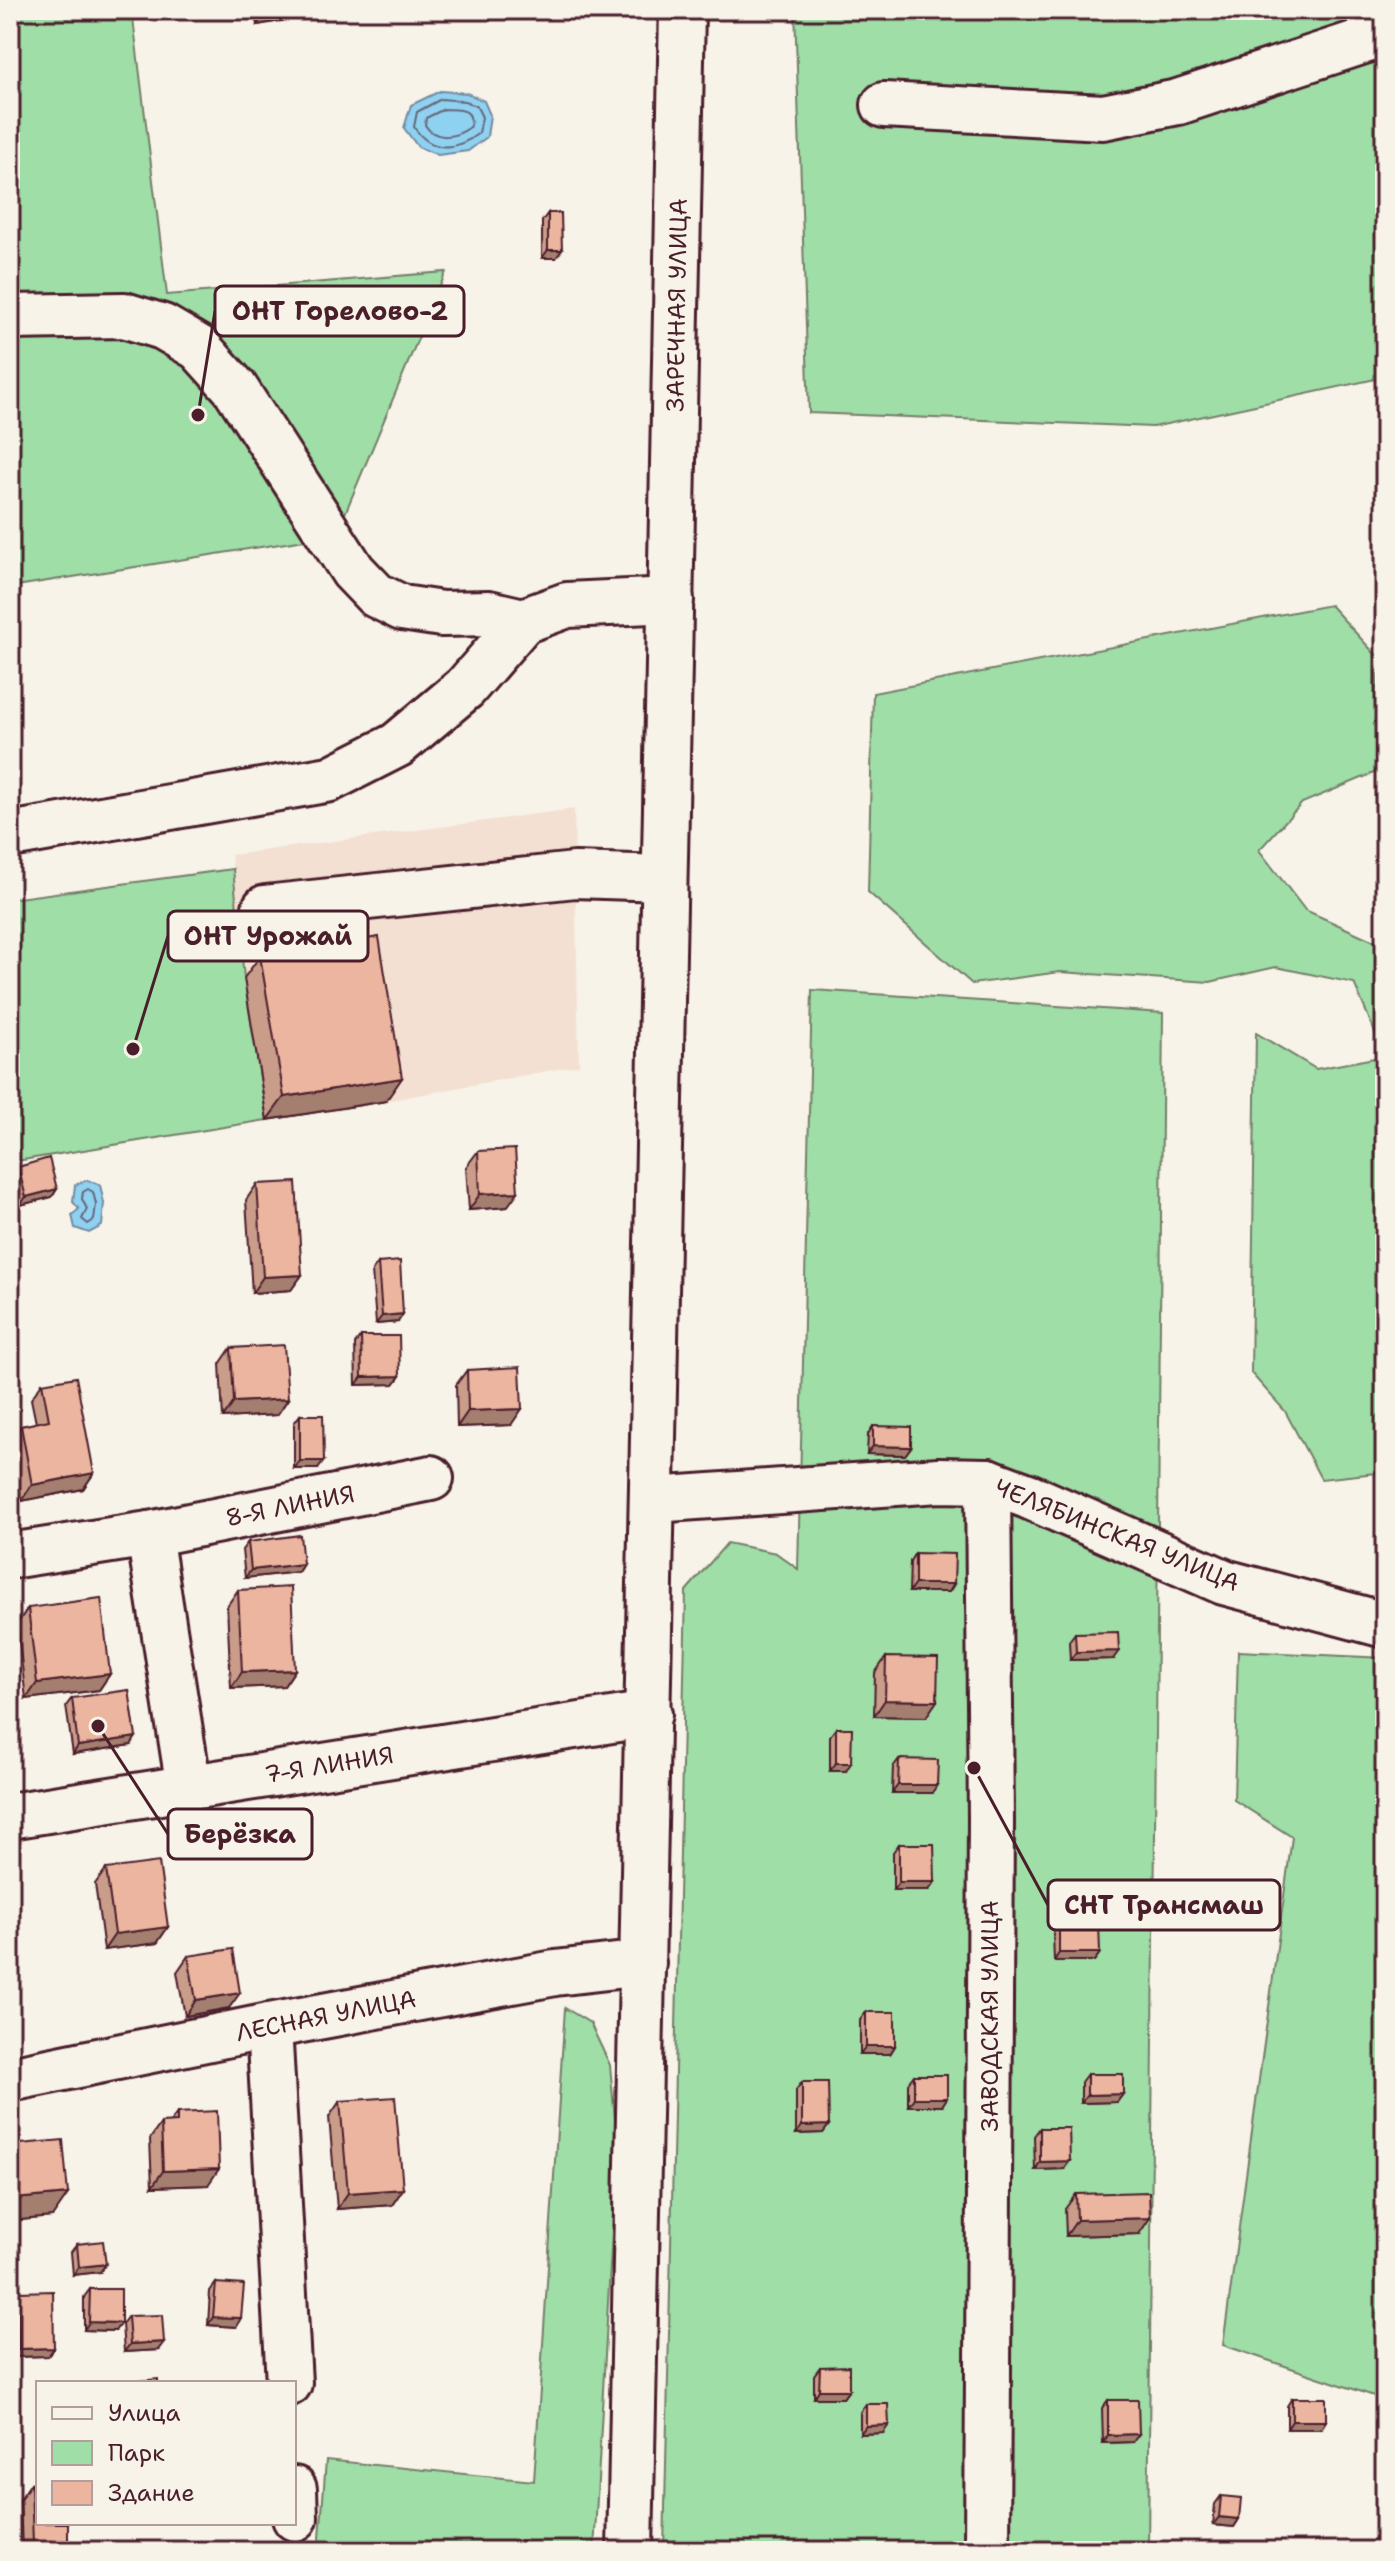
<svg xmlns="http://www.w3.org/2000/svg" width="1395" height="2561" viewBox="0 0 1395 2561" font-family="'Shantell Sans',sans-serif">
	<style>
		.built { fill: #f3e0d2 }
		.green { fill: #9fdea7; stroke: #747e69; stroke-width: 2 }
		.water { fill: #8fd1f0; stroke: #738aa1; stroke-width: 2 }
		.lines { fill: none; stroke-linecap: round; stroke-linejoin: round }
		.shore { stroke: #66667a; stroke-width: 2 }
		.minor-casing { stroke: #4a1f2b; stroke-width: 50 }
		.minor { stroke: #f7f3e8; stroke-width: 44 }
		.wall { fill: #ca9c8a; stroke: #4a1f2b; stroke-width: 2 }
		.shaded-wall { fill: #a47f70; stroke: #4a1f2b; stroke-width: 2 }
		.building { fill: #ebb5a0; stroke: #4a1f2b; stroke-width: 2 }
		.labels { text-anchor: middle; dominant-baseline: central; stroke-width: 6; stroke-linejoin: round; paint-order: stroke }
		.street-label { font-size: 24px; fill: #4a1f2b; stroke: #f7f3e8 }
		.leader { fill: none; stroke: #4a1f2b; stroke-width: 3 }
		.callout-dot { fill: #4a1f2b; stroke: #f7f3e8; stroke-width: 3 }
		.callout { fill: #f7f3e8; stroke: #4a1f2b; stroke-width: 3 }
		.callout-label { font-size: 26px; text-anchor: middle; font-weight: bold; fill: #4a1f2b }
	</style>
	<rect width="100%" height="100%" fill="#f7f3e8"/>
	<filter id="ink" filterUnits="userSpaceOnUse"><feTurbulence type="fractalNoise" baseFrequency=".0125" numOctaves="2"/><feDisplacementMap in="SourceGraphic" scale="16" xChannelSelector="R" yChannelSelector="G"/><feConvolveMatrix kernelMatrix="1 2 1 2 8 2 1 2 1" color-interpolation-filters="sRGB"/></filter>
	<g filter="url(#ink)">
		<polygon class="built" points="574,809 579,1065 386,1101 267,1120 244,978 231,855"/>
		<g class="green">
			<polygon points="10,10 132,10 167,295 446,272 336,535 10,587"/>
			<polygon points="795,10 1385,10 1385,377 1153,427 809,413"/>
			<polygon points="1330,605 1376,655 1381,770 1302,803 1259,850 1305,910 1385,946 1385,1472 1321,1479 1285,1411 1251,1373 1256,1033 1316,1069 1385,1056 1354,983 1276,967 1210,982 1060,972 972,984 868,892 873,693"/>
			<polygon points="233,869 244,978 267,1120 10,1162 10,899"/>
			<polygon points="812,990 1163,1013 1148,2551 664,2551 686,1591 727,1543 776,1553 798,1569"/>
			<polygon points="1238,1651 1385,1658 1385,2418 1374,2396 1223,2345 1292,1837 1234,1800"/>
			<polygon points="565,2008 590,2023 610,2065 617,2142 594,2551 319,2551 326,2460 534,2481"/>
		</g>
		<g class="water">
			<polygon points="440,91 467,93 484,101 490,115 487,137 468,151 438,155 418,147 404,128 411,105"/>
			<polygon points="87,1180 100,1185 104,1203 102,1226 89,1233 75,1228 72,1215 79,1209 73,1202 75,1185"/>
		</g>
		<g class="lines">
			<g class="shore">
				<path d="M441 99 465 101 477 107 482 117 479 133C456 151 431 153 414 127L417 112Z"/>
				<path d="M444 109C459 110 474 107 470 127 456 138 435 141 425 125L426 118Z"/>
				<polygon points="88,1189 93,1192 96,1204 94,1220 88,1224 82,1219 87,1209 82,1199 83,1192"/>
			</g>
			<g class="minor-casing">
				<g id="minor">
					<polyline points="884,105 1103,117 1178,102 1385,34"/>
					<polyline points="10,317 124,315 163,327 199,348 235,388 353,571 376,595 402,608 442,614 489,613 523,621"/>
					<polyline points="10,835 330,779 397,745 465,688 523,621 567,605 671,600"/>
					<polyline points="265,908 575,875 663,878"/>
					<polyline points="653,1500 939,1480 988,1481 1028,1496 1224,1582 1385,1625"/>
					<polyline points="149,1534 431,1478"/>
					<polyline points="10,1556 149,1534 189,1788"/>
					<polyline points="10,1816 649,1714"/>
					<polyline points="269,2026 289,2383"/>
					<polyline points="10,2079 269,2026 555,1973 643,1963"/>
					<polyline points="294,2489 295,2518"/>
					<path d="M630 2551C649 1704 665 857 682 10"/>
					<polyline points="987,2551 991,1820 988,1481"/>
				</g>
			</g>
			<use href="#minor" class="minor"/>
		</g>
		<g class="wall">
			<polygon points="254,10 323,10 320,14 257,25"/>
			<polygon points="548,213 556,258 542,258 542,221"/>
			<polygon points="260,956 386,1101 267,1120 244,978"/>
			<polygon points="478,1151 507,1207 469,1210 466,1167"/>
			<polygon points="18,1167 57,1189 52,1197 20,1205 12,1175"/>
			<polygon points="257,1184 302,1275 291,1290 252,1293 246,1200"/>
			<polygon points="378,1263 398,1322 376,1324 372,1271"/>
			<polygon points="361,1336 400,1376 394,1384 356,1385 355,1344"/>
			<polygon points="231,1348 288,1399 277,1415 223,1418 220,1364"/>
			<polygon points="467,1370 511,1425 457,1427 456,1385"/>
			<polygon points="42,1383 94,1473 83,1489 21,1501 10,1441 21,1426 36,1423 31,1399"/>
			<polygon points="300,1415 318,1469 294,1469 294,1423"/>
			<polygon points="873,1426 911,1447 905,1455 867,1454 868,1434"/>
			<polygon points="248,1542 303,1564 298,1572 245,1578 242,1550"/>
			<polygon points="915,1553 954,1584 949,1592 909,1592 910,1561"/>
			<polygon points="238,1590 295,1670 284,1686 231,1688 227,1606"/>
			<polygon points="28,1608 110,1674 99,1690 26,1699 17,1624"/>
			<polygon points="1075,1633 1113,1659 1070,1660 1069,1641"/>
			<polygon points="886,1657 926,1717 874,1716 875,1673"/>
			<polygon points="72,1698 131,1745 73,1754 66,1706"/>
			<polygon points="836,1728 846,1771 830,1771 830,1736"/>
			<polygon points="899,1759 932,1793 892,1793 893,1767"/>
			<polygon points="899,1844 929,1890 893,1890 893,1852"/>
			<polygon points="106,1869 168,1927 157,1943 104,1950 95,1884"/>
			<polygon points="1059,1924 1100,1953 1094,1961 1054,1961 1053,1932"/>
			<polygon points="188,1956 229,2008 185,2016 177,1972"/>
			<polygon points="866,2012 895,2046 890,2054 860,2054 860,2020"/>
			<polygon points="1087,2074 1123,2094 1117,2102 1081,2103 1081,2082"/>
			<polygon points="914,2075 942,2106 908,2106 908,2083"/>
			<polygon points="802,2082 829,2125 823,2133 796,2134 796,2090"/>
			<polygon points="340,2101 403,2189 392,2205 337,2209 329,2117"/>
			<polygon points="177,2113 208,2185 152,2187 150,2139 161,2123 170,2123"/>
			<polygon points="1040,2128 1064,2169 1035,2170 1034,2136"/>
			<polygon points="10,2145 52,2217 10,2221"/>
			<polygon points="1076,2194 1139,2234 1066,2236 1065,2209"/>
			<polygon points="77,2244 100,2272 73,2275 71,2252"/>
			<polygon points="216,2283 236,2327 208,2325 210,2291"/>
			<polygon points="90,2289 115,2331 84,2330 84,2297"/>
			<polygon points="18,2292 54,2348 48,2356 13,2357 12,2300"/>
			<polygon points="128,2316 158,2350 124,2352 122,2324"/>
			<polygon points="820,2367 849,2390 843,2398 814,2398 814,2375"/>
			<polygon points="1292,2398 1321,2429 1287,2429 1287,2406"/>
			<polygon points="1108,2400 1133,2442 1103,2443 1102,2408"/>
			<polygon points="866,2404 883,2433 860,2434 860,2412"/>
			<polygon points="31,2483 63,2551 22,2551 20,2499"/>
			<polygon points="1221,2496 1239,2519 1234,2527 1213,2525 1215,2504"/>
			<polygon points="1112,2542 1134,2551 1107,2551"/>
		</g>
		<g class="shaded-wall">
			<polygon points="267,10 323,10 320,14 257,25"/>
			<polygon points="548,250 562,250 556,258 542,258"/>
			<polygon points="402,1078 386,1101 267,1120 284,1097"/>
			<polygon points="57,1189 52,1197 20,1205 26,1197"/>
			<polygon points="518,1192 507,1207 469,1210 480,1194"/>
			<polygon points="302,1275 291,1290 252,1293 263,1277"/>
			<polygon points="403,1314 398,1322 376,1324 382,1316"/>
			<polygon points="400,1376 394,1384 356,1385 362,1377"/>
			<polygon points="288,1399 277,1415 223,1418 234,1402"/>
			<polygon points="522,1409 511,1425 457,1427 468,1411"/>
			<polygon points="873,1446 911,1447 905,1455 867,1454"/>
			<polygon points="300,1461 324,1461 318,1469 294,1469"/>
			<polygon points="94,1473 83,1489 21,1501 32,1485"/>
			<polygon points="303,1564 298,1572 245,1578 251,1570"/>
			<polygon points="915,1584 954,1584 949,1592 909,1592"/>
			<polygon points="1119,1651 1113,1659 1070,1660 1076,1652"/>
			<polygon points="295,1670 284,1686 231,1688 242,1672"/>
			<polygon points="110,1674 99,1690 26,1699 37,1683"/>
			<polygon points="885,1700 937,1701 926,1717 874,1716"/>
			<polygon points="19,1734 10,1748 10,1735"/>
			<polygon points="136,1737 131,1745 73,1754 78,1746"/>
			<polygon points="836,1763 851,1763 846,1771 830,1771"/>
			<polygon points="898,1785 937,1785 932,1793 892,1793"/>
			<polygon points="899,1882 935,1882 929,1890 893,1890"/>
			<polygon points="168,1927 157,1943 104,1950 115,1934"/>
			<polygon points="1059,1953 1100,1953 1094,1961 1054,1961"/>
			<polygon points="240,1993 229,2008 185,2016 196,2000"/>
			<polygon points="866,2046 895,2046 890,2054 860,2054"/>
			<polygon points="1123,2094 1117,2102 1081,2103 1087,2095"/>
			<polygon points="914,2098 947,2098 942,2106 908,2106"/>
			<polygon points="829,2125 823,2133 796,2134 802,2126"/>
			<polygon points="1070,2161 1064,2169 1035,2170 1040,2162"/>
			<polygon points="219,2169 208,2185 152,2187 163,2171"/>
			<polygon points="403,2189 392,2205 337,2209 348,2193"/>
			<polygon points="68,2194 52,2217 10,2221 10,2205 14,2199"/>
			<polygon points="1150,2218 1139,2234 1066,2236 1077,2220"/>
			<polygon points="106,2264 100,2272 73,2275 79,2267"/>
			<polygon points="213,2317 241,2318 236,2327 208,2325"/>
			<polygon points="89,2322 121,2323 115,2331 84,2330"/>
			<polygon points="164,2342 158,2350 124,2352 130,2344"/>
			<polygon points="54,2348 48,2356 13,2357 19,2349"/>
			<polygon points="819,2390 849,2390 843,2398 814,2398"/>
			<polygon points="1292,2421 1326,2421 1321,2429 1287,2429"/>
			<polygon points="889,2425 883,2433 860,2434 866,2426"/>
			<polygon points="1139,2434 1133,2442 1103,2443 1108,2435"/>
			<polygon points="1219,2517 1239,2519 1234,2527 1213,2525"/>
			<polygon points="68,2543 63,2551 28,2551 33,2544"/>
		</g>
		<g class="building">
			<polygon points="548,213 561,213 562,250 548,250"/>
			<polygon points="379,937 402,1078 284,1097 260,956"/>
			<polygon points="515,1149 518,1192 480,1194 478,1151"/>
			<polygon points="49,1158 57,1189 26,1197 18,1167"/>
			<polygon points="296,1182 302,1275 263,1277 257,1184"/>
			<polygon points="400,1261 403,1314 382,1316 378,1263"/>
			<polygon points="361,1336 399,1336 400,1376 362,1377"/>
			<polygon points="284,1345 288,1399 234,1402 231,1348"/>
			<polygon points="520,1367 522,1409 468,1411 467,1370"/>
			<polygon points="76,1377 94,1473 32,1485 21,1426 49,1420 42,1383"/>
			<polygon points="300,1415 323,1415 324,1461 300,1461"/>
			<polygon points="873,1426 911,1427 911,1447 873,1446"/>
			<polygon points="300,1535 303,1564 251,1570 248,1542"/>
			<polygon points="915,1553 955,1554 954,1584 915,1584"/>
			<polygon points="291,1587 295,1670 242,1672 238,1590"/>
			<polygon points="101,1598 110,1674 37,1683 28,1608"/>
			<polygon points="1118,1632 1119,1651 1076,1652 1075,1633"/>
			<polygon points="886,1657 938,1658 937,1701 885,1700"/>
			<polygon points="10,1689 17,1689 19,1734 10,1735"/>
			<polygon points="129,1690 136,1737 78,1746 72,1698"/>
			<polygon points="836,1728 852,1728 851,1763 836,1763"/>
			<polygon points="899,1759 938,1760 937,1785 898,1785"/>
			<polygon points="899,1844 934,1844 935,1882 899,1882"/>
			<polygon points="159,1862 168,1927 115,1934 106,1869"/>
			<polygon points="1099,1923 1100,1953 1059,1953 1059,1924"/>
			<polygon points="233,1949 240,1993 196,2000 188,1956"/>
			<rect x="866" y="2012" width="29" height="34"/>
			<polygon points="1087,2074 1123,2074 1123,2094 1087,2095"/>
			<rect x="914" y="2075" width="33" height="23"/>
			<polygon points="802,2082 828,2082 829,2125 802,2126"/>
			<polygon points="395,2097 403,2189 348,2193 340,2101"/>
			<polygon points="217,2111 219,2169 163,2171 161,2123 177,2122 177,2113"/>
			<polygon points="1040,2128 1069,2128 1070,2161 1040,2162"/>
			<polygon points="63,2140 68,2194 14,2199 10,2145"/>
			<polygon points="1149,2192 1150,2218 1077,2220 1076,2194"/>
			<polygon points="103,2241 106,2264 79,2267 77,2244"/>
			<polygon points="216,2283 244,2285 241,2318 213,2317"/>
			<polygon points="90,2289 121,2289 121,2323 89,2322"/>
			<polygon points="53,2291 54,2348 19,2349 18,2292"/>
			<polygon points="162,2315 164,2342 130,2344 128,2316"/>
			<polygon points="849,2366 849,2390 819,2390 820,2367"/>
			<polygon points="158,2379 158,2383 116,2383"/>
			<rect x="1292" y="2398" width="34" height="23"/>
			<polygon points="1108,2400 1138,2400 1139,2434 1108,2435"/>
			<polygon points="866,2404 888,2404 889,2425 866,2426"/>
			<polygon points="31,2483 38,2483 38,2523 68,2523 68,2543 33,2544"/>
			<polygon points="1221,2496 1241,2498 1239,2519 1219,2517"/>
			<polygon points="1134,2541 1134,2551 1113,2551 1112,2542"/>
			<polygon points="1201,2545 1201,2551 1159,2551 1158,2546"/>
		</g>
	</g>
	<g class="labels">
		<g class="street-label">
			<text transform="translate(677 305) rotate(-89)">ЗАРЕЧНАЯ УЛИЦА</text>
			<text transform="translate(290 1506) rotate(-11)">8-Я ЛИНИЯ</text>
			<text transform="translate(1117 1535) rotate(22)">ЧЕЛЯБИНСКАЯ УЛИЦА</text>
			<text transform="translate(329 1765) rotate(-9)">7-Я ЛИНИЯ</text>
			<text transform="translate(326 2016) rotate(-11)">ЛЕСНАЯ УЛИЦА</text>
			<text transform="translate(990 2016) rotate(-90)">ЗАВОДСКАЯ УЛИЦА</text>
		</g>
	</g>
	<path class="leader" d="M198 415L215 311M133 1049L168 936M98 1726L168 1834M974 1768L1048 1905"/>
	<g class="callout-dot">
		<circle cx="198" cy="415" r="8"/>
		<circle cx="133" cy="1049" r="8"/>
		<circle cx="98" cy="1726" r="8"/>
		<circle cx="974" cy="1768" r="8"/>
	</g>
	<g class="callout">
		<rect x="215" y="286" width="249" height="50" rx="8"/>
		<rect x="168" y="911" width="200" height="50" rx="8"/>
		<rect x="168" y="1809" width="144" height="50" rx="8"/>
		<rect x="1048" y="1880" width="232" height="50" rx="8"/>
	</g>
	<g class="callout-label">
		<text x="340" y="320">ОНТ Горелово-2</text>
		<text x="268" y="945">ОНТ Урожай</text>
		<text x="240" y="1843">Берёзка</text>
		<text x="1164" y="1914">СНТ Трансмаш</text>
	</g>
	<rect width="1395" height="2561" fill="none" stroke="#f7f3e8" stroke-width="40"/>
	<rect x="20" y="20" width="1355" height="2521" fill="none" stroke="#4a1f2b" stroke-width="3" filter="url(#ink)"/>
	<rect x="36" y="2381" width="260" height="144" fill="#f7f3e8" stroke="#b29e9c" stroke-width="2"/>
	<rect x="52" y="2407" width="40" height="12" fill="#f7f3e8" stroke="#b29e9c" stroke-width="2"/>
	<text x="108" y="2421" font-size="24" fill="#4a1f2b">Улица</text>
	<rect x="52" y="2441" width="40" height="24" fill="#9fdea7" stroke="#b29e9c" stroke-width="2"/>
	<text x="108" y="2461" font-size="24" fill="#4a1f2b">Парк</text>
	<rect x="52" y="2481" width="40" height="24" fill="#ebb5a0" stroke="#b29e9c" stroke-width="2"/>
	<text x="108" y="2501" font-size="24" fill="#4a1f2b">Здание</text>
</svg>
